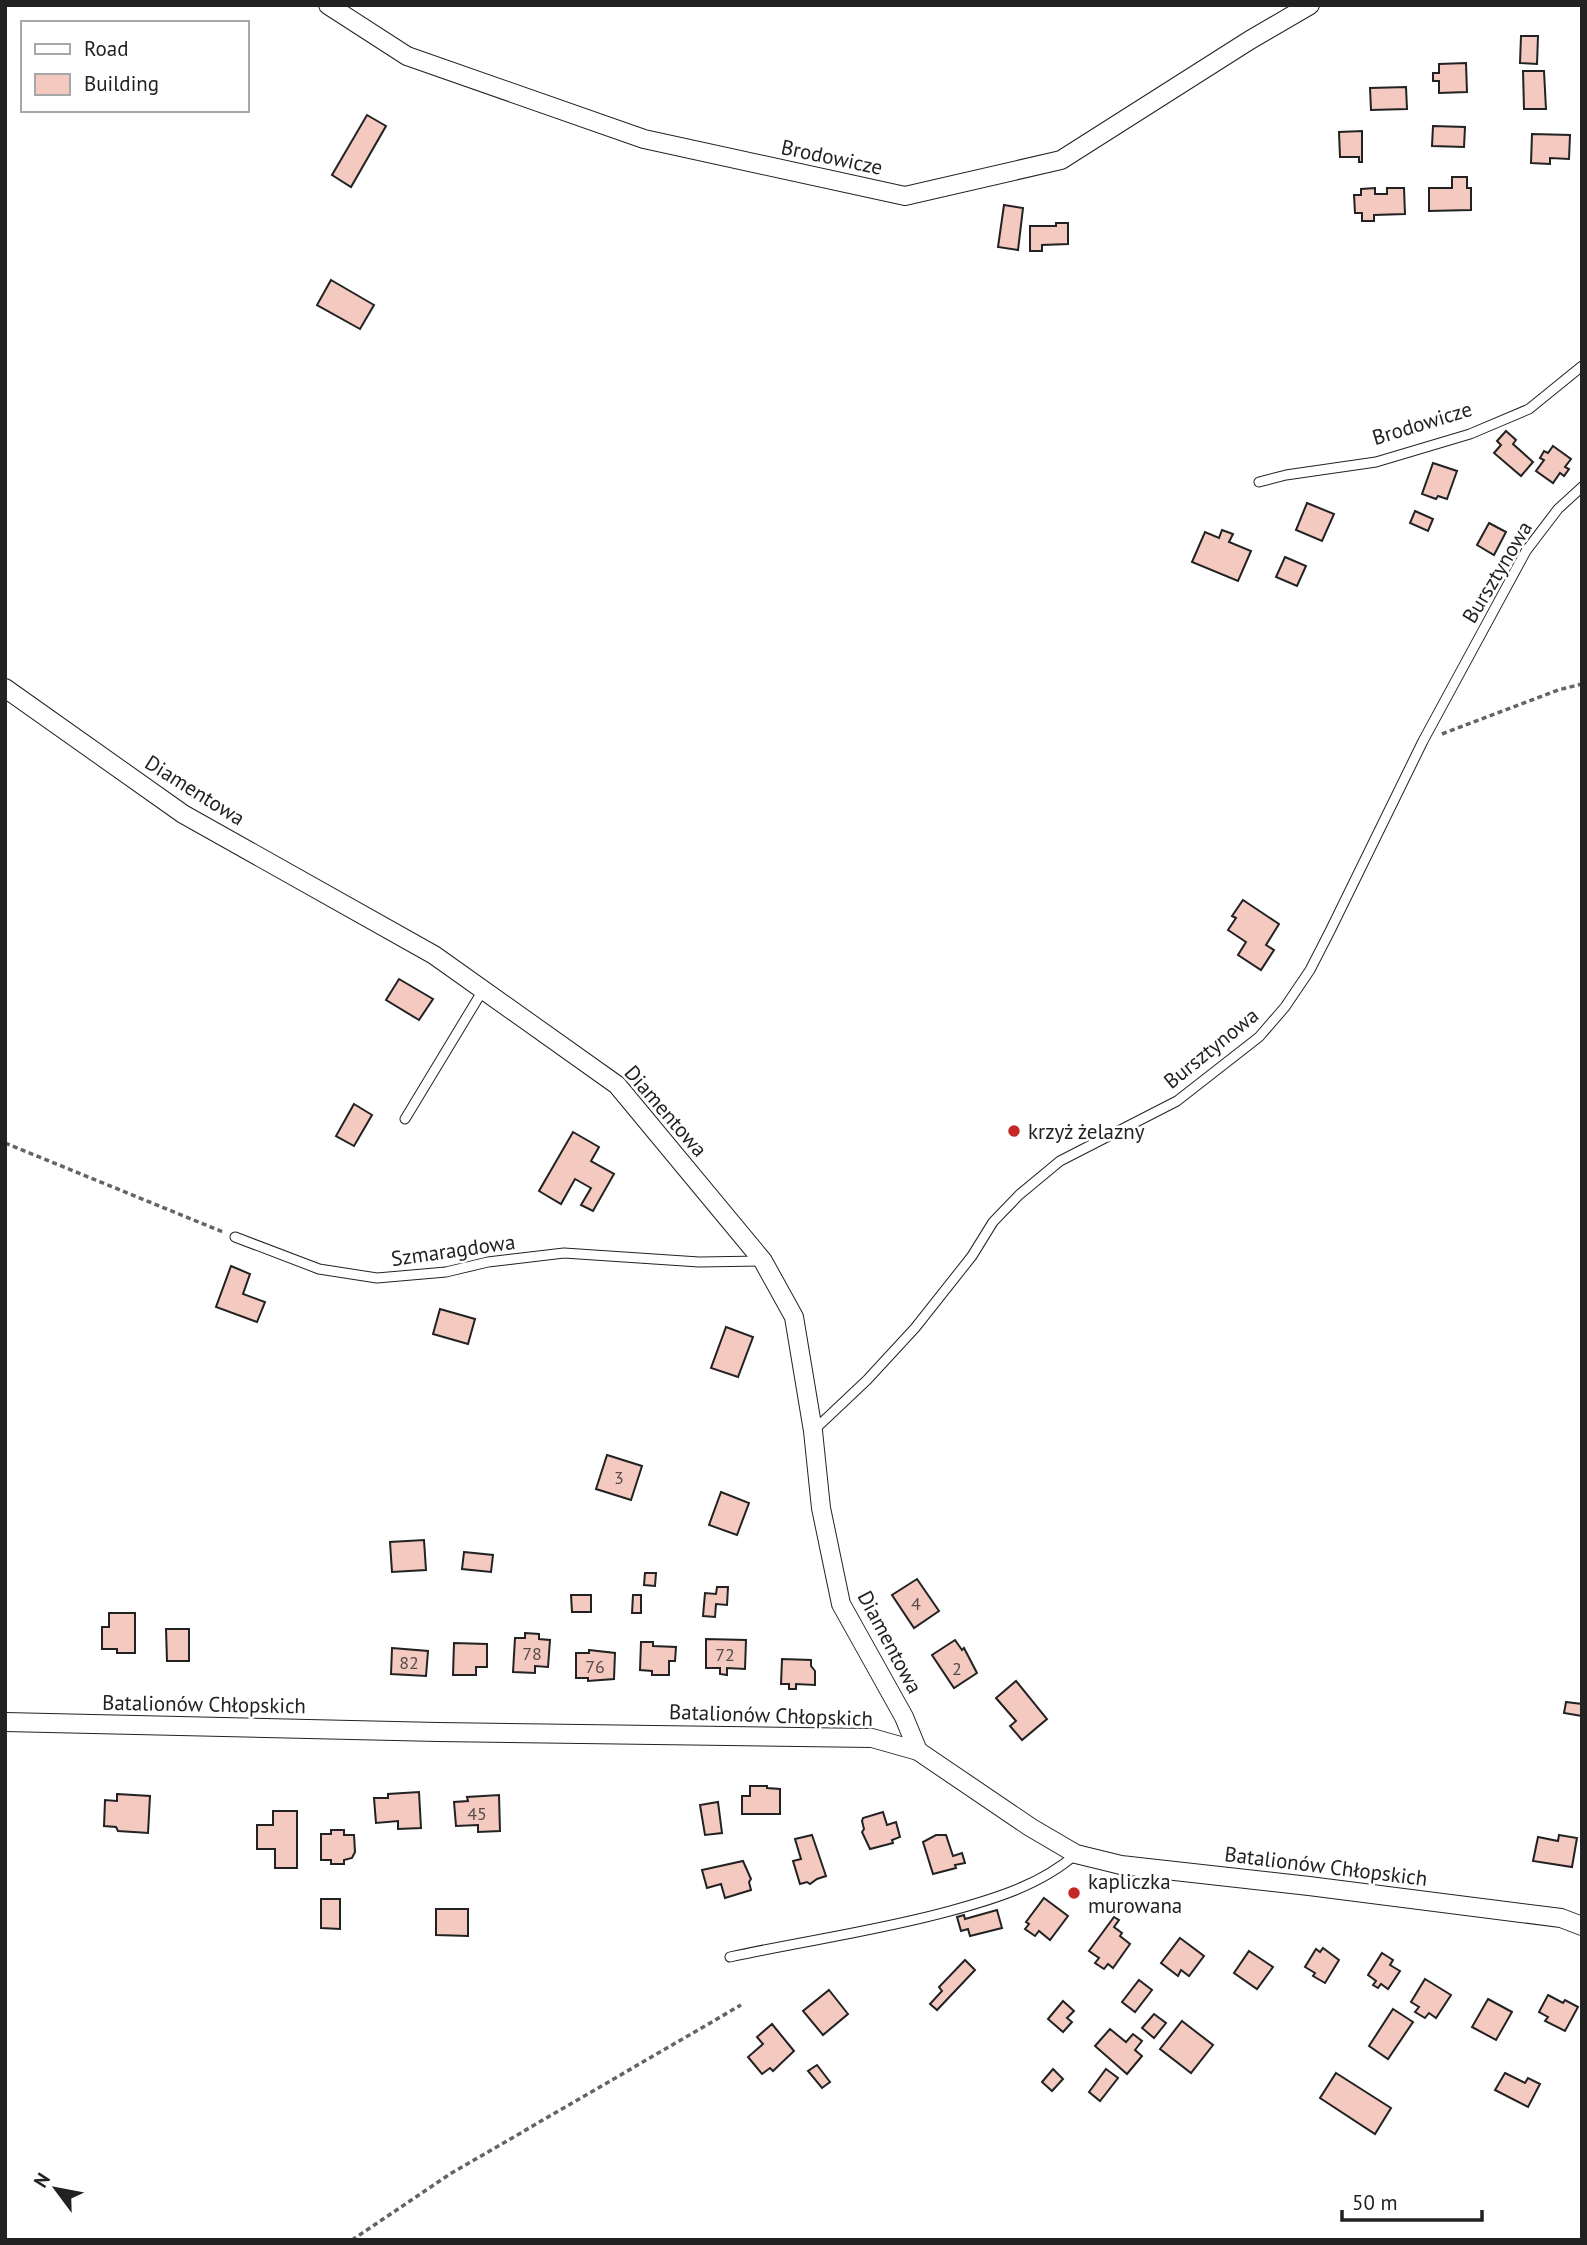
<svg xmlns="http://www.w3.org/2000/svg" width="1587" height="2245" viewBox="0 0 1587 2245" font-family="'PT Sans',sans-serif">
	<style>
		.building { fill: #f3c9c0; stroke: #222; stroke-width: 2 }
		.lines { fill: none; stroke-linecap: round; stroke-linejoin: round }
		.service-casing { stroke: #222; stroke-width: 11 }
		.minor-casing { stroke: #222; stroke-width: 20 }
		.path { stroke: #646464; stroke-width: 3.5; stroke-dasharray: 5 3.5; stroke-linecap: butt }
		.service { stroke: #fff; stroke-width: 9 }
		.minor { stroke: #fff; stroke-width: 18 }
		.poi-dot { fill: #c62828; stroke: #fff; stroke-width: 2.5 }
		.labels { text-anchor: middle; dominant-baseline: central; stroke-width: 5; stroke-linejoin: round; paint-order: stroke }
		.number-label { font-size: 18px; fill: #564c4a }
		.street-label { font-size: 21px; fill: #222; stroke: #fff }
		.poi-label { font-size: 21px; fill: #222; stroke: #fff; text-anchor: start }
	</style>
	<rect width="100%" height="100%" fill="#fff"/>
	<g class="building">
		<polygon points="1521,36 1538,36 1537,64 1520,63"/>
		<polygon points="1466,63 1467,92 1439,93 1439,81 1433,81 1433,73 1439,73 1439,64"/>
		<polygon points="1523,71 1544,71 1546,109 1524,109"/>
		<polygon points="1406,87 1407,109 1371,110 1370,88"/>
		<polygon points="367,115 386,126 351,187 332,175"/>
		<polygon points="1433,126 1465,127 1464,147 1432,146"/>
		<polygon points="1362,131 1362,162 1359,162 1359,157 1340,157 1339,132"/>
		<polygon points="1532,134 1570,135 1569,159 1550,158 1550,164 1531,163"/>
		<polygon points="1452,177 1467,177 1467,188 1471,188 1471,210 1429,211 1429,188 1452,188"/>
		<polygon points="1375,188 1375,194 1387,194 1387,188 1404,188 1405,214 1374,215 1374,221 1362,221 1362,213 1355,213 1354,195 1361,195 1361,189"/>
		<polygon points="1004,205 1023,208 1018,250 998,247"/>
		<polygon points="1056,223 1068,223 1068,244 1042,245 1042,251 1030,251 1030,226 1056,226"/>
		<polygon points="331,280 374,305 360,329 317,305"/>
		<polygon points="1506,431 1516,440 1513,444 1533,462 1521,476 1494,453 1501,445 1497,441"/>
		<polygon points="1553,446 1571,459 1565,467 1569,469 1564,476 1560,473 1553,483 1536,471 1544,460 1540,458 1544,451 1548,453"/>
		<polygon points="1433,463 1457,471 1447,499 1438,496 1436,499 1422,494"/>
		<polygon points="1307,503 1334,514 1322,541 1296,530"/>
		<polygon points="1415,511 1433,519 1428,531 1410,523"/>
		<polygon points="1489,523 1506,532 1494,555 1477,545"/>
		<polygon points="1222,530 1233,534 1229,542 1251,551 1238,581 1192,562 1205,532 1219,538"/>
		<polygon points="1285,557 1306,566 1297,586 1276,577"/>
		<polygon points="1243,900 1279,924 1266,945 1274,950 1261,970 1238,955 1246,942 1228,930 1236,918 1232,916"/>
		<polygon points="399,979 433,999 419,1020 386,1000"/>
		<polygon points="354,1104 372,1115 354,1146 336,1136"/>
		<polygon points="573,1132 599,1147 591,1161 614,1174 593,1211 581,1205 591,1188 575,1179 561,1204 539,1191"/>
		<polygon points="231,1266 250,1274 243,1294 265,1302 257,1322 216,1307"/>
		<polygon points="440,1309 475,1319 468,1344 433,1334"/>
		<polygon points="726,1327 753,1337 738,1377 711,1368"/>
		<polygon points="607,1455 642,1466 631,1500 596,1489"/>
		<polygon points="721,1492 749,1503 737,1535 709,1525"/>
		<polygon points="424,1540 426,1570 392,1572 390,1542"/>
		<polygon points="464,1552 493,1555 491,1572 462,1569"/>
		<polygon points="645,1573 656,1573 655,1586 644,1585"/>
		<polygon points="917,1579 939,1611 914,1628 892,1595"/>
		<polygon points="717,1587 728,1587 727,1605 716,1604 715,1617 703,1616 705,1593 716,1594"/>
		<polygon points="571,1595 591,1595 591,1612 572,1612"/>
		<polygon points="633,1595 641,1595 641,1613 632,1613"/>
		<polygon points="109,1613 135,1613 135,1653 117,1653 117,1649 102,1649 102,1627 109,1627"/>
		<polygon points="166,1629 189,1629 189,1661 167,1661"/>
		<polygon points="525,1633 539,1634 539,1639 550,1640 548,1667 535,1666 535,1673 513,1672 515,1638 525,1638"/>
		<polygon points="706,1639 746,1640 745,1669 727,1668 727,1675 720,1674 720,1668 706,1668"/>
		<polygon points="955,1640 962,1650 964,1648 977,1673 954,1688 932,1655"/>
		<polygon points="641,1642 653,1642 653,1646 676,1647 675,1661 669,1661 669,1675 652,1675 652,1671 640,1670"/>
		<polygon points="454,1643 487,1644 487,1667 476,1667 476,1675 453,1675"/>
		<polygon points="392,1648 428,1651 426,1676 391,1674"/>
		<polygon points="589,1650 615,1653 614,1679 588,1681 588,1678 576,1678 576,1653 589,1653"/>
		<polygon points="782,1659 811,1660 811,1666 815,1671 815,1685 796,1684 796,1689 789,1689 789,1684 781,1684"/>
		<polygon points="1016,1681 1047,1719 1022,1740 1010,1726 1016,1721 996,1698"/>
		<polygon points="1566,1702 1582,1704 1582,1716 1564,1713"/>
		<polygon points="750,1786 767,1786 767,1788 780,1789 780,1814 742,1814 742,1796 750,1796"/>
		<polygon points="419,1792 421,1828 398,1829 398,1821 376,1823 374,1798 388,1798 388,1794"/>
		<polygon points="117,1794 150,1796 148,1833 118,1831 116,1827 104,1826 105,1800 117,1801"/>
		<polygon points="499,1795 500,1831 478,1832 478,1825 456,1826 454,1802 468,1801 467,1797"/>
		<polygon points="718,1802 722,1833 705,1835 700,1805"/>
		<polygon points="273,1811 297,1811 297,1868 275,1868 275,1849 257,1849 257,1825 273,1825"/>
		<polygon points="883,1812 887,1825 896,1822 900,1837 892,1840 893,1843 870,1849 862,1832 864,1829 862,1821 863,1818"/>
		<polygon points="331,1830 344,1830 344,1835 354,1835 355,1852 352,1858 344,1860 344,1864 331,1864 331,1860 321,1860 321,1834 331,1834"/>
		<polygon points="812,1835 826,1876 817,1879 810,1884 807,1882 800,1884 793,1861 801,1859 795,1839"/>
		<polygon points="936,1835 946,1835 953,1856 962,1853 965,1863 955,1865 956,1868 933,1874 923,1842"/>
		<polygon points="1559,1835 1577,1838 1572,1867 1533,1861 1538,1837 1558,1841"/>
		<polygon points="743,1861 751,1879 749,1882 751,1890 725,1898 721,1884 707,1888 702,1870"/>
		<polygon points="1044,1898 1068,1916 1050,1940 1039,1931 1035,1936 1025,1929 1029,1924 1026,1922"/>
		<polygon points="321,1899 340,1899 340,1929 321,1928"/>
		<polygon points="436,1909 468,1909 468,1936 436,1935"/>
		<polygon points="997,1910 1002,1928 970,1936 968,1929 961,1931 957,1917 964,1915 965,1919"/>
		<polygon points="1114,1917 1119,1920 1114,1927 1122,1933 1120,1936 1130,1944 1113,1968 1108,1964 1104,1969 1095,1963 1099,1958 1089,1951"/>
		<polygon points="1180,1938 1204,1956 1189,1976 1181,1970 1178,1976 1161,1963"/>
		<polygon points="1323,1948 1339,1960 1325,1983 1313,1976 1315,1973 1305,1967 1316,1949 1320,1952"/>
		<polygon points="1249,1951 1273,1967 1257,1989 1234,1973"/>
		<polygon points="1382,1953 1393,1960 1390,1965 1400,1971 1388,1989 1381,1984 1378,1988 1373,1985 1376,1981 1368,1975"/>
		<polygon points="965,1960 975,1970 937,2010 930,2004 942,1991 939,1987"/>
		<polygon points="1425,1979 1451,1995 1436,2018 1429,2013 1425,2018 1415,2012 1419,2007 1411,2002"/>
		<polygon points="1139,1980 1152,1990 1135,2012 1122,2002"/>
		<polygon points="829,1990 848,2014 823,2035 803,2011"/>
		<polygon points="1548,1995 1563,2003 1565,2000 1578,2007 1565,2031 1545,2021 1548,2017 1539,2012"/>
		<polygon points="1488,1999 1512,2012 1496,2040 1472,2027"/>
		<polygon points="1063,2001 1074,2011 1067,2018 1072,2022 1063,2032 1048,2019"/>
		<polygon points="1393,2009 1413,2022 1388,2059 1369,2046"/>
		<polygon points="1154,2014 1166,2023 1154,2038 1142,2028"/>
		<polygon points="1182,2021 1213,2045 1191,2073 1160,2049"/>
		<polygon points="772,2024 794,2051 773,2071 770,2068 762,2074 748,2057 763,2044 757,2037"/>
		<polygon points="1110,2029 1126,2042 1133,2034 1142,2041 1135,2050 1142,2056 1127,2074 1095,2046"/>
		<polygon points="817,2065 830,2082 822,2088 808,2071"/>
		<polygon points="1053,2069 1063,2079 1052,2091 1042,2082"/>
		<polygon points="1106,2069 1118,2078 1100,2101 1089,2092"/>
		<polygon points="1336,2073 1391,2108 1375,2134 1320,2098"/>
		<polygon points="1505,2073 1525,2083 1528,2078 1540,2084 1528,2107 1495,2090"/>
	</g>
	<g class="lines">
		<g class="service-casing">
			<g id="service">
				<polyline points="1259,482 1286,475 1376,462 1470,434 1529,409 1582,366"/>
				<polyline points="405,1119 483,990"/>
				<polyline points="235,1237 319,1269 377,1278 446,1272 488,1262 564,1253 699,1262 761,1261"/>
				<polyline points="813,1431 867,1380 915,1328 972,1256 993,1222 1019,1195 1060,1161 1177,1101 1259,1037 1285,1007 1310,970 1330,931 1423,741 1526,551 1558,509 1582,487"/>
				<path d="M730 1957C803 1941 877 1931 950 1911 994 1899 1041 1885 1076 1854"/>
			</g>
		</g>
		<g class="minor-casing">
			<g id="minor">
				<polyline points="328,5 407,56 644,139 905,196 1061,160 1250,40 1310,5"/>
				<polyline points="5,688 183,814 434,955 617,1085 763,1261 794,1317 813,1431 821,1508 841,1604 904,1717 918,1751"/>
				<polyline points="5,1722 438,1732 872,1738 918,1751 1030,1827 1076,1854 1121,1865 1309,1886 1561,1918 1582,1926"/>
			</g>
		</g>
		<g class="path">
			<polyline points="1442,734 1558,690 1582,684"/>
			<polyline points="5,1143 223,1232"/>
			<polyline points="352,2240 450,2174 741,2005"/>
		</g>
		<use href="#service" class="service"/>
		<use href="#minor" class="minor"/>
	</g>
	<g class="poi-dot">
		<circle cx="1014" cy="1131" r="7"/>
		<circle cx="1074" cy="1893" r="7"/>
	</g>
	<g class="labels">
		<g class="number-label">
			<text x="619" y="1477">3</text>
			<text x="916" y="1603">4</text>
			<text x="532" y="1653">78</text>
			<text x="725" y="1654">72</text>
			<text x="409" y="1662">82</text>
			<text x="595" y="1666">76</text>
			<text x="957" y="1668">2</text>
			<text x="477" y="1813">45</text>
		</g>
		<g class="street-label">
			<text transform="translate(832 157) rotate(12)">Brodowicze</text>
			<text transform="translate(1422 423) rotate(-17)">Brodowicze</text>
			<text transform="translate(1497 572) rotate(-59)">Bursztynowa</text>
			<text transform="translate(195 790) rotate(32)">Diamentowa</text>
			<text transform="translate(1211 1048) rotate(-39)">Bursztynowa</text>
			<text transform="translate(666 1111) rotate(49)">Diamentowa</text>
			<text transform="translate(453 1250) rotate(-8)">Szmaragdowa</text>
			<text transform="translate(890 1642) rotate(62)">Diamentowa</text>
			<text transform="translate(204 1704) rotate(1)">Batalionów Chłopskich</text>
			<text transform="translate(771 1715) rotate(2)">Batalionów Chłopskich</text>
			<text transform="translate(1326 1866) rotate(7)">Batalionów Chłopskich</text>
		</g>
		<g class="poi-label">
			<text x="1028" y="1131">krzyż żelazny</text>
			<text x="1088" y="1881">kapliczka<tspan x="1088" dy="24">murowana</tspan></text>
		</g>
	</g>
	<rect width="1587" height="2245" fill="none" stroke="#222222" stroke-width="14"/>
	<rect x="21" y="21" width="228" height="91" fill="#ffffff" stroke="#a7a7a7" stroke-width="2"/>
	<rect x="35" y="44" width="35" height="10" fill="#ffffff" stroke="#a7a7a7" stroke-width="2"/>
	<text x="84" y="56" font-size="21" fill="#222222">Road</text>
	<rect x="35" y="74" width="35" height="21" fill="#f3c9c0" stroke="#a7a7a7" stroke-width="2"/>
	<text x="84" y="91" font-size="21" fill="#222222">Building</text>
	<g transform="translate(56 2189) rotate(302)" stroke="#ffffff" stroke-width="5" paint-order="stroke">
	<path d="M0-5L12 26L0 18L-12 26Z" fill="#222222"/>
	<text y="-10" font-size="19" font-weight="bold" text-anchor="middle" fill="#222222">N</text>
	</g>
	<path d="M1342 2210v10h140v-10" fill="none" stroke="#222222" stroke-width="3.5"/>
	<text x="1352" y="2210" font-size="21" fill="#222222" stroke="#ffffff" stroke-width="5" paint-order="stroke">50 m</text>
</svg>
